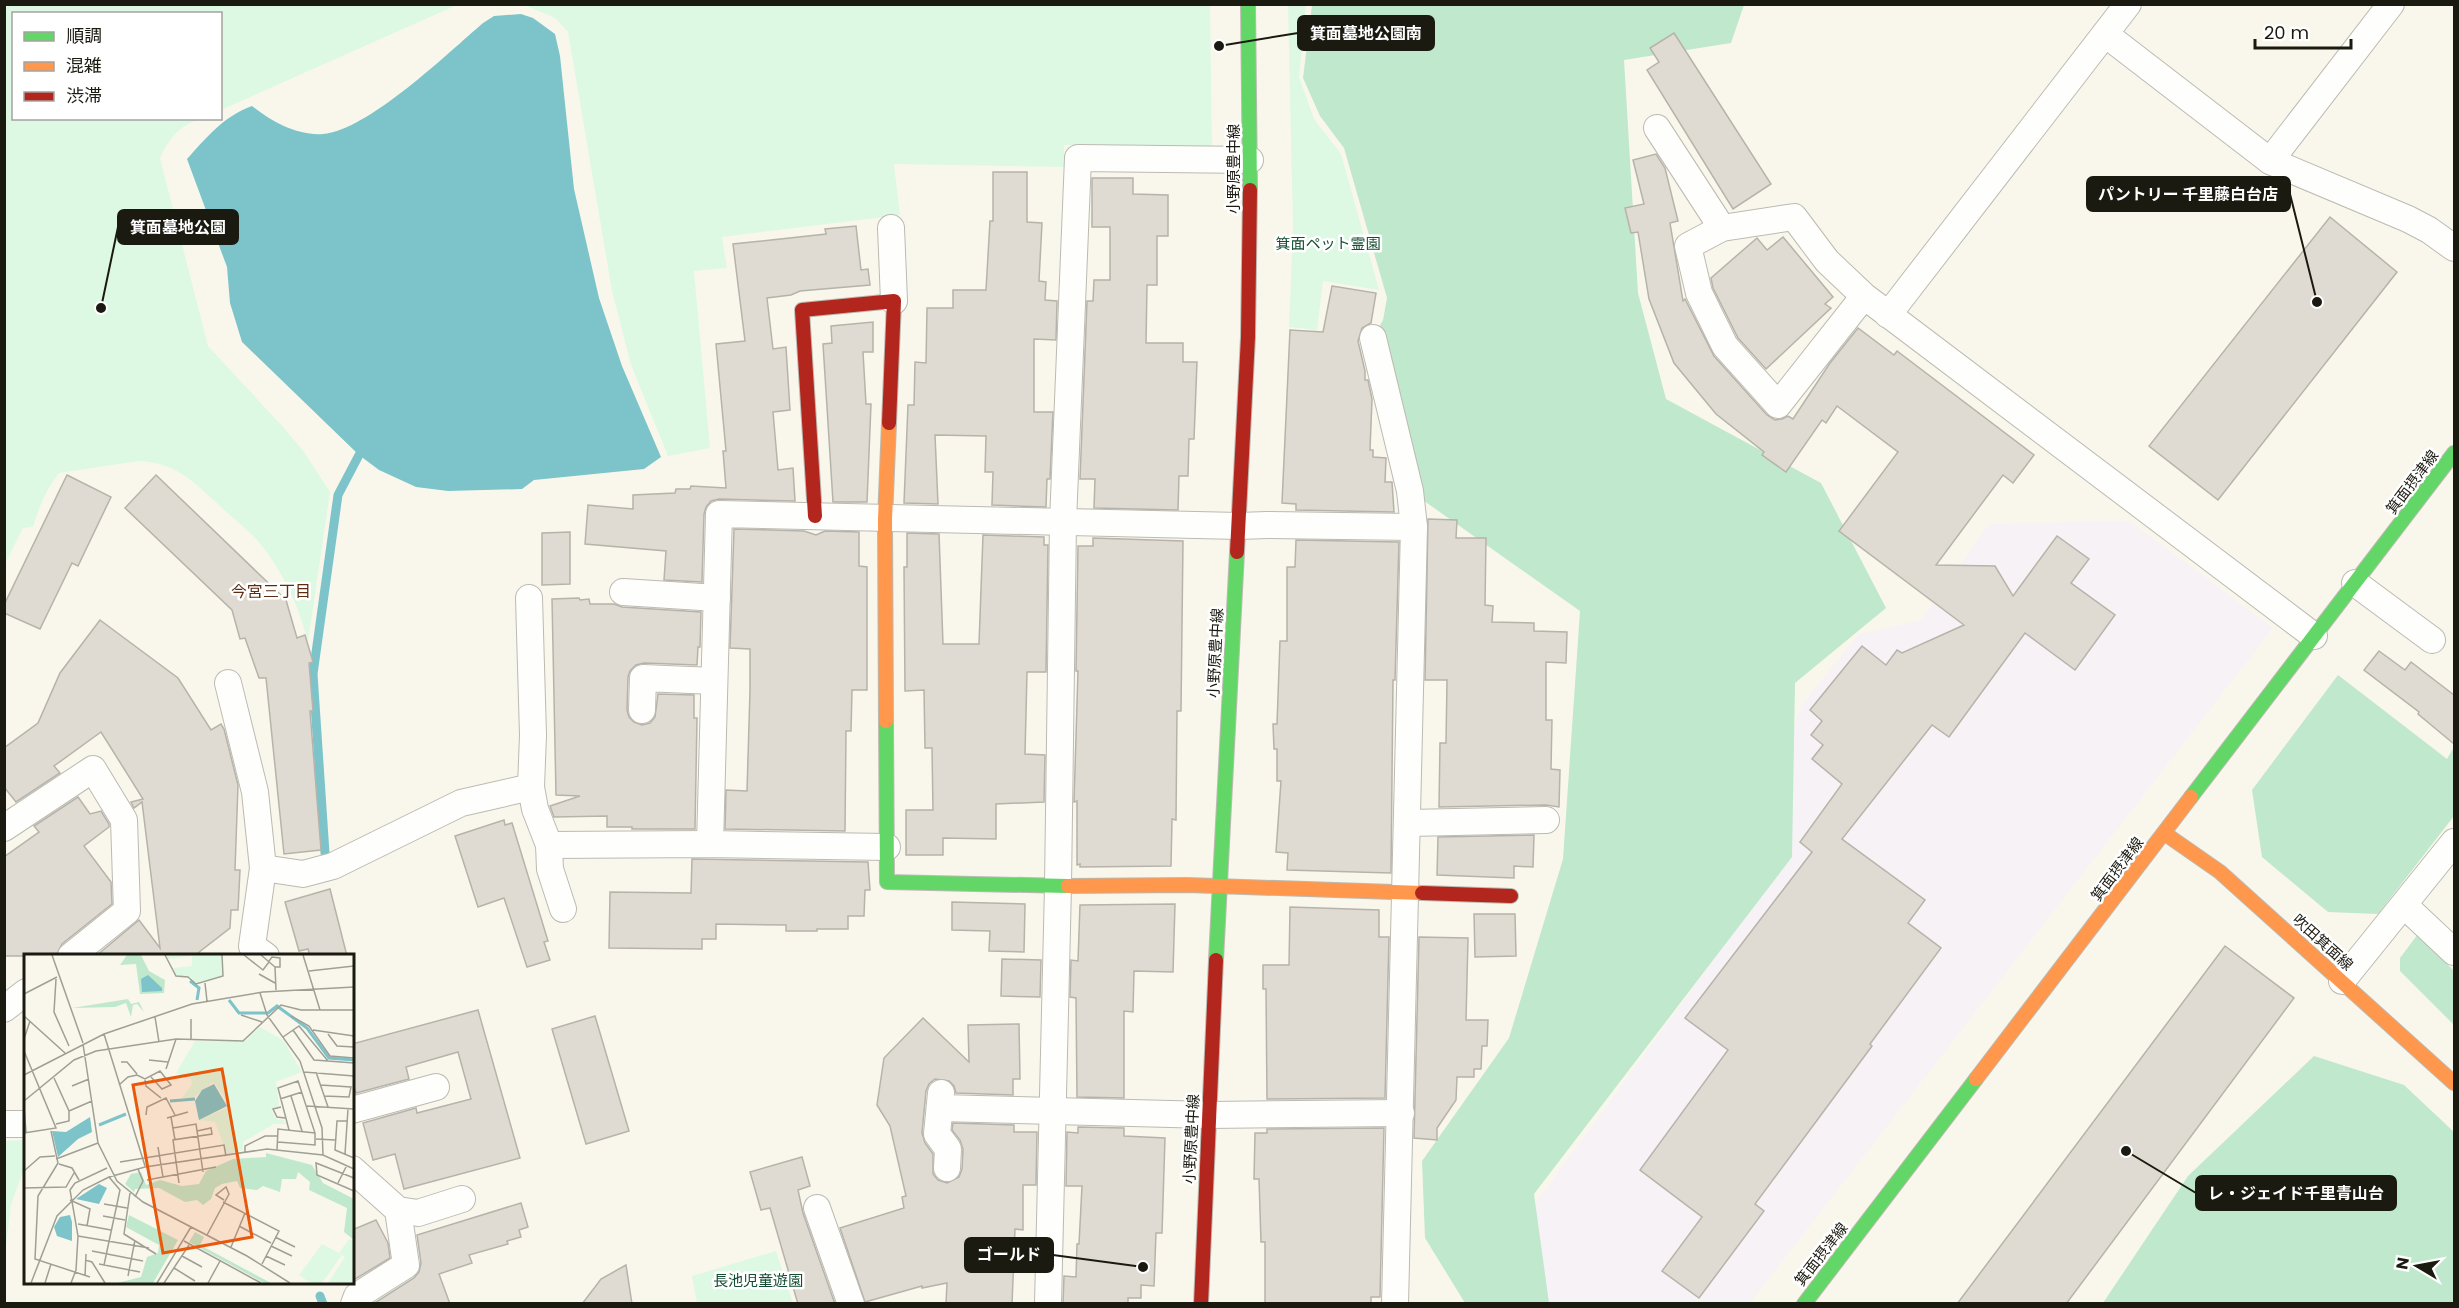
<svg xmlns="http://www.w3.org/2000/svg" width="2459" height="1308" viewBox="0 0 2459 1308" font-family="Poppins,'Noto Sans JP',sans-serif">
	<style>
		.commercial { fill: #f6f2f6 }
		.green { fill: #ddf9e3 }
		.forest { fill: #c0e8cc }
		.water { fill: #7cc4ca }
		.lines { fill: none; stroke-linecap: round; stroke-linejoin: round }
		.stream { stroke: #7cc4ca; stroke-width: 9 }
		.building { fill: #dfdbd2; stroke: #b6b3aa; stroke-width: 1.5 }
		.street-casing { stroke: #bcbab1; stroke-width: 28 }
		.fast-casing { stroke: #bcbab1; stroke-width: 16 }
		.slow-casing { stroke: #bcbab1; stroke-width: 16 }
		.jam-casing { stroke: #bcbab1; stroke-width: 16 }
		.street { stroke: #fefefc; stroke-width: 26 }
		.fast { stroke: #63d668; stroke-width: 14 }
		.slow { stroke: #ff974d; stroke-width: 14 }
		.jam { stroke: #b3261e; stroke-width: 14 }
		.labels { text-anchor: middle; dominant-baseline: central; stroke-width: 5; stroke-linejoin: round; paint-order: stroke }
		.street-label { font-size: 15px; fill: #1b1a11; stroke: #fff }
		.park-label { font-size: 15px; fill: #144e32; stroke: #fff }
		.neighbourhood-label { font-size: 16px; fill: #5b2c0f; stroke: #fff }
		.inset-river { fill: none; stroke: #7cc4ca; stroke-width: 3 }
		.inset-road { fill: none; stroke: #a09f94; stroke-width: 1.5 }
		.view { fill: #e8590c; fill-opacity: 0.15; stroke: #e8590c; stroke-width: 3 }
		.inset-edge { fill: none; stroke: #1b1a11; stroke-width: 3 }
		.leader { fill: none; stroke: #1b1a11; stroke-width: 2 }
		.callout-dot { fill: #1b1a11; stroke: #fff; stroke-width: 2 }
		.callout { fill: #1b1a11; stroke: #1b1a11; stroke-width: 2 }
		.callout-label { font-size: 16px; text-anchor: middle; font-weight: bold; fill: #fff }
	</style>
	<rect width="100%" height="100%" fill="#f9f7ec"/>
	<polygon class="commercial" points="2130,521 2273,628 1750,1303 1549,1303 1518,1227 1788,858 1769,799 1801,706 1858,635 1921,620 1989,524"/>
	<g class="green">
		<path d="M5 5H1210L1212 147 1064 145 1065 167 894 164 900 215 722 237 727 268 694 271 710 448 668 456 631 365 612 291 568 32 555 18 524 5H457L221 110 220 14H14V118L200 119C178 127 170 137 160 158L208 346 284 428 304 452 330 492 308 642C299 606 281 567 256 539 245 527 230 516 218 504 192 481 177 463 139 461L59 473C46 490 39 507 33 527L23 528 5 564Z"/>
		<polygon points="1288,5 1306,5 1299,77 1314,119 1341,154 1379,290 1323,281 1317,330 1289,327 1293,229"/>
		<polygon points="25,1140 25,1166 11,1205 5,1255 5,1141"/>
		<polygon points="776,1251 793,1303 697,1303 692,1276"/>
	</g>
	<g class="forest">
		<polygon points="1312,5 1744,5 1731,43 1624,60 1638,293 1666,399 1821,483 1886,608 1795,683 1792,857 1534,1194 1549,1303 1465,1303 1425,1238 1422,1161 1509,1038 1563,859 1580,611 1410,491 1373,338 1383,320 1387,298 1344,148 1320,116 1303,78"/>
		<polygon points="2338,675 2447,759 2454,747 2454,816 2378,914 2328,912 2262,857 2252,790"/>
		<polygon points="2418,934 2454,971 2454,1025 2400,971 2400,958"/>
		<polygon points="2314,1056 2404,1085 2454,1132 2454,1303 2103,1303 2188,1176"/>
	</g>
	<path class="water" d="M521 14 533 18 555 34 560 56 574 189 599 298 622 366 661 457 644 469 534 480 522 489 448 491 416 487 379 470 359 455 242 342 230 303 227 267 187 159C207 137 224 116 252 106 271 121 297 136 323 134 367 131 448 53 483 23L494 16Z"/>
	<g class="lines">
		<g class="stream">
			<polyline points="325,853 313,674 338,495 359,455"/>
			<polyline points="320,1296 323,1304"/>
		</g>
	</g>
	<g class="building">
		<polygon points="1674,33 1771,184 1733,209 1647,70 1659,62 1650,48"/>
		<polygon points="1656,154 1665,168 1678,221 1670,223 1683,301 1685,299 1714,356 1767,415 1775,420 1782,419 1788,416 1793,419 1830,363 1858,328 1894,355 1897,351 2034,455 2013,483 2003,475 1936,565 1995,566 2013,596 2057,536 2089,559 2071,583 2115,615 2075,670 2025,633 1949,737 1932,725 1842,839 1925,900 1908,923 1941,948 1870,1044 1872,1046 1755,1204 1764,1211 1699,1298 1662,1271 1702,1217 1640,1170 1728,1050 1685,1018 1812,852 1800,842 1842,784 1812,759 1823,745 1811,735 1822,721 1810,710 1862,646 1886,665 1897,650 1902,653 1964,625 1839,531 1898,452 1837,406 1826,423 1822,420 1786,472 1762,455 1764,452 1716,414 1674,363 1649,299 1638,232 1631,233 1625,208 1644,204 1633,160"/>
		<polygon points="993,172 1027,172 1027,222 1042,223 1039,281 1046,282 1045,300 1057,301 1056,340 1034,339 1034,412 1053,412 1050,479 1047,479 1046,507 992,505 993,472 985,472 986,436 935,435 938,504 904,503 908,405 914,405 915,362 926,363 927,308 953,308 953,290 986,290 990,221 993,221"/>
		<polygon points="1092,178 1133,178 1133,194 1168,195 1168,236 1157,236 1157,285 1147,285 1146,343 1183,343 1183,362 1197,362 1194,439 1189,439 1188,476 1179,476 1178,510 1094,508 1095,479 1080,479 1087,301 1093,301 1094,280 1110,280 1110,227 1092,227"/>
		<polygon points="2330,217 2397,272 2218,500 2149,446"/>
		<polygon points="856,226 861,270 868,269 870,285 800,291 791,295 767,298 773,349 786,347 790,410 773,412 778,470 793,468 795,501 719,499 711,501 706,507 704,514 702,582 664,580 666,551 585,544 588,505 633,509 633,495 675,493 676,489 690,489 691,486 726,488 723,451 726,451 716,344 745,341 733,244 826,234 825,229"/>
		<polygon points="1783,237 1833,297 1825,304 1831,308 1766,369 1738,338 1713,288 1711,278 1757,238 1767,250"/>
		<polygon points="1332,286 1376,293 1371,323 1362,328 1358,341 1365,371 1365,380 1368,380 1372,399 1370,450 1373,450 1373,457 1386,458 1385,482 1392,482 1394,512 1296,510 1296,504 1282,503 1290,330 1323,332"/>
		<polygon points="873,322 873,352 863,352 866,404 871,404 867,502 833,502 823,344 832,343 831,326"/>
		<polygon points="67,475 111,497 78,566 72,563 40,629 4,613 4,605"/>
		<polygon points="156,475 286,600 297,638 305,635 313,662 309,663 313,711 310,711 321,850 284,854 266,678 259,678 245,638 240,639 232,610 125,508"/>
		<polygon points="1428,519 1457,520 1456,538 1486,538 1485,605 1493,606 1492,622 1534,623 1534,631 1567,632 1566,663 1546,662 1546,720 1552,720 1551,769 1560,770 1559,807 1546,805 1439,807 1440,743 1446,743 1447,680 1425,680"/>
		<polygon points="734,529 804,531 816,535 825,531 859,532 859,566 867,567 867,690 852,690 851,731 846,731 845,831 725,829 726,790 747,791 750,691 750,649 730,648"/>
		<polygon points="570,532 570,584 542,585 542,533"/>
		<polygon points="907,533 939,534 943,644 979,644 983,535 1044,537 1044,545 1048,545 1046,672 1027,672 1025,754 1045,755 1044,802 996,804 996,839 943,838 943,855 906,855 906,810 933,810 932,748 925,748 924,690 905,691 904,567 907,567"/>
		<polygon points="1093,538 1183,541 1181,711 1177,711 1176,820 1172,819 1171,866 1080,867 1080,864 1077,865 1077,801 1074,802 1078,671 1076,671 1078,546 1093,546"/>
		<polygon points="1296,540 1399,542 1395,680 1393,680 1391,873 1287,870 1288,853 1276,852 1281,781 1277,781 1277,749 1274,749 1273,724 1277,724 1280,641 1287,641 1287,567 1295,567"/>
		<polygon points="579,598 580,600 589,599 590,604 614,604 622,607 701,612 700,647 698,647 697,665 644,663 636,665 630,671 628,677 627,710 629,717 634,722 642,725 650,723 655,717 658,694 694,695 694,718 697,718 695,829 632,829 632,827 607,827 607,816 554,817 550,806 580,796 556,795 552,599"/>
		<polygon points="100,620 178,678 211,730 221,724 224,729 238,785 235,870 240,870 238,910 231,910 230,928 194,956 96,956 139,920 160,948 142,802 134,808 131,802 143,799 101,732 54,766 60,773 16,802 4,787 4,748 38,723 60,673"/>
		<polygon points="2379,651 2405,670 2411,662 2454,695 2454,744 2418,714 2419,712 2364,670"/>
		<polygon points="78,797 90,814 101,811 109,824 109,827 84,846 111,882 112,904 62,944 56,956 4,956 4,857 39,832 34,826"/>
		<polygon points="504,820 505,825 512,823 548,941 544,942 550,960 527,967 504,898 478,907 455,836"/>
		<polygon points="1534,835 1533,867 1514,866 1514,878 1437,875 1438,837"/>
		<polygon points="692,859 868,862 870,890 865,890 864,916 848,916 848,929 817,929 817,931 786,931 786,925 716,924 716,939 702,939 702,949 609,948 610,892 691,893"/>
		<polygon points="330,889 347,956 310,956 308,949 299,951 285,902"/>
		<polygon points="952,902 1025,904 1024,952 989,951 990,931 952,930"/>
		<polygon points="1175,904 1173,972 1134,971 1133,1012 1124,1011 1124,1098 1077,1097 1076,998 1070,997 1071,960 1078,961 1080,905"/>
		<polygon points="1290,907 1379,910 1379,937 1389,937 1385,1098 1267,1099 1266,989 1263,989 1263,965 1289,965"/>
		<polygon points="1474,914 1515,914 1516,956 1475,957"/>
		<polygon points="1419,937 1468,938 1466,1020 1488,1020 1487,1046 1482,1046 1481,1069 1474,1069 1474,1077 1457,1077 1456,1100 1437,1128 1437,1140 1414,1138"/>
		<polygon points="2225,946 2294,998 2066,1304 1957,1304"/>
		<polygon points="1002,959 1041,960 1040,997 1001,996"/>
		<polygon points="478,1010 520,1158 404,1189 395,1154 373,1160 363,1123 416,1108 417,1113 471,1099 458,1052 406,1067 409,1079 356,1093 352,1081 352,1044"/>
		<polygon points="595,1016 629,1131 586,1144 552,1029"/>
		<polygon points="923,1018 969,1062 968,1025 1019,1024 1020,1079 1013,1079 1013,1095 956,1093 954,1086 949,1081 935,1079 929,1084 926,1091 922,1133 925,1143 933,1154 933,1174 938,1180 947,1183 959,1177 962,1169 963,1149 960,1140 952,1130 953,1123 1014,1125 1014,1132 1037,1132 1036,1185 1023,1185 1023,1230 1015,1229 1012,1304 946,1304 947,1283 922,1288 922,1286 865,1302 840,1228 904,1208 902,1197 906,1196 890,1126 877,1105 884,1058"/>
		<polygon points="1078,1127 1124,1128 1124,1136 1165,1138 1162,1233 1156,1233 1154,1286 1141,1285 1141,1298 1128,1298 1128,1304 1063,1304 1064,1276 1076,1277 1077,1244 1079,1244 1082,1186 1066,1186 1067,1132 1078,1133"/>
		<polygon points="1384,1128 1380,1297 1371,1297 1371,1304 1265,1304 1265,1242 1261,1242 1259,1179 1254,1179 1255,1133 1267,1133 1267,1129"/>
		<polygon points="802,1157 810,1186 798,1190 803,1213 835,1304 798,1304 770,1208 761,1210 750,1172"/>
		<polygon points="521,1203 528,1227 519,1230 521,1237 507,1241 508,1244 469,1255 472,1263 439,1274 450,1304 373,1304 414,1278 419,1272 421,1263 417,1235"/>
		<polygon points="376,1220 388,1243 390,1258 352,1281 352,1230"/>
		<polygon points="626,1265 632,1304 582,1304 601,1279"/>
	</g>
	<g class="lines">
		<g class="street-casing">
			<g id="street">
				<polyline points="2105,34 2270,161 2408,219 2429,230 2454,248"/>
				<polyline points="1657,128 1722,228"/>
				<polyline points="2270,161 2391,4"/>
				<polyline points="891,228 894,301"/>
				<polyline points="1864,296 1778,405 1725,346 1699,293 1688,246 1722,228 1794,217 1827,261 1864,296 2314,636"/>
				<polyline points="1888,315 2128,4"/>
				<polyline points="1373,338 1410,491 1414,527 1395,1304"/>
				<polyline points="2355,583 2432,640"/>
				<polyline points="623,592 717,598"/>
				<polyline points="529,598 533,735 531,787 535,809 549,845 550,869 563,909"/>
				<polyline points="228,683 255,792 263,868"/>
				<polyline points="642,710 643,678 714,681"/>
				<polyline points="1408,823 1546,820"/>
				<polyline points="4,828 93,769 124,820 127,911 71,956"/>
				<polyline points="710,844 719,514 1239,526 1267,525 1414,527"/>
				<polyline points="549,845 710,844 887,847"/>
				<polyline points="2404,905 2454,952"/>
				<polyline points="266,956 252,946 263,868 303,874 333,866 461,803 531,787"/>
				<polyline points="2342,981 2454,842"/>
				<polyline points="4,1009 26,992"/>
				<polyline points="941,1093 937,1134 948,1149 947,1168"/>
				<polyline points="940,1108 1209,1115 1401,1113"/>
				<polyline points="352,1110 436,1087"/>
				<polyline points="4,1124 26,1124"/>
				<polyline points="352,1169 398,1210 418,1213 462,1199"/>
				<polyline points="817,1208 851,1304"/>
				<polyline points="354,1304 357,1296 406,1265 398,1210"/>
				<polyline points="1048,1304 1058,886 1063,522 1078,158 1250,160"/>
			</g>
		</g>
		<g class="fast-casing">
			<g id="fast">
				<polyline points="1248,4 1250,190"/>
				<polyline points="886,721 887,882 1068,886"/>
				<polyline points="2191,797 2454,453"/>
				<polyline points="1216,960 1237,552"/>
				<polyline points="1804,1304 1976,1079"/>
			</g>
		</g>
		<g class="slow-casing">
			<g id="slow">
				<polyline points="886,721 885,519 889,423"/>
				<polyline points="2164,833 2220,872 2454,1083"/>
				<polyline points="1068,886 1187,885 1422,893"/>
				<polyline points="1976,1079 2191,797"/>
			</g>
		</g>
		<g class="jam-casing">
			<g id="jam">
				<polyline points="815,516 802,310 894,301 889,423"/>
				<polyline points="1237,552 1248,337 1250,190"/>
				<polyline points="1422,893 1511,896"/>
				<polyline points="1201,1304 1216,960"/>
			</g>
		</g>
		<use href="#street" class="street"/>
		<use href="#fast" class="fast"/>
		<use href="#slow" class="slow"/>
		<use href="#jam" class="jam"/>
	</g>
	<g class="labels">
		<g class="street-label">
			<text transform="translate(1233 169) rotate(-90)">小野原豊中線</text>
			<text transform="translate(2412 482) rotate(-53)">箕面摂津線</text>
			<text transform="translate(1215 653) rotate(-87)">小野原豊中線</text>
			<text transform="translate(2117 869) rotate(-53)">箕面摂津線</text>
			<text transform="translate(2323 942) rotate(42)">吹田箕面線</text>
			<text transform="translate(1191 1139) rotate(-87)">小野原豊中線</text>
			<text transform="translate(1821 1254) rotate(-52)">箕面摂津線</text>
		</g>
		<g class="park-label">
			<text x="1328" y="243">箕面ペット霊園</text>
			<text x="758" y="1280">長池児童遊園</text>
		</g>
		<g class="neighbourhood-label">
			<text x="271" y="591">今宮三丁目</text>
		</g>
	</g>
	<g transform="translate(24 954)">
		<rect width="330" height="330" fill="#f9f7ec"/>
		<path d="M142 1H197L198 22 171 29 167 23 153 22 149 14 168 12V2L144 5ZM236 73 259 86 278 118 252 128 255 152 247 155 252 165 260 166 262 170H250L219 188V196L203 200 191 168 175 166 203 154V146L189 128 169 144H158L168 130 167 125 152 119 171 87H221ZM325 285 330 287V329H304L321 303 318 301 298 329H286L275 321 298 290 315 299Z" fill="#ddf9e3"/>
		<path d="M103 1H117L125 17 141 26 140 39 116 40 112 10 96 11ZM104 45 107 50 115 48 120 58 113 50 109 51 107 63 102 49 91 53 48 54ZM242 199 288 211 299 229 330 245V286L320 278 323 254 285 236 286 228 274 218 272 225H258L256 238 239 232 233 236 216 234 213 227 198 230 191 234 187 245 179 251 173 246 161 248 135 234 111 235 110 238 101 230 107 220 117 218 122 231 136 226 158 232 175 230 182 217 209 205 242 203ZM105 261 154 286 129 329H93L117 323 123 303 134 299 135 291 102 273ZM171 278 180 283 176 291 247 329H240L165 288Z" fill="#c0e8cc"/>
		<path d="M124 21 138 34V37L118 38 117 25ZM190 130 203 152 175 166 171 147 178 136ZM66 163 68 178 54 185 34 203 28 177 42 178ZM75 230 83 234 75 250 52 245ZM46 261 48 268V287L33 282 30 273 36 263Z" fill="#7cc4ca"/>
		<path class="inset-river" d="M166 27 175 34 173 46M205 46 215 59H244L253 52 283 74 305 104 330 106M146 147 171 145M75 171 102 160"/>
		<path class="inset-road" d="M28 1 59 89M141 1 152 22 164 23 172 30 199 22 198 1M220 1 239 16 245 8M237 1 251 13 252 36M279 1 296 56M245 7 248 3 256 4V13H251M285 17 330 12M235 20 251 29M32 25 30 58 45 92M181 29 183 47M236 39 243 61 276 107 298 174 299 201M0 40 33 23M217 61 238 68M0 62 41 99M267 62 285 72 306 102 330 104M131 63 135 88M167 65V85M269 76 290 106 304 107M289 76 330 82M80 80 121 212M304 80 313 92 330 93M259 83 275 72 304 107 330 109M0 85 6 67M59 90 74 189 93 227 119 248 223 302 266 329M0 97 32 174 0 179M125 106 144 108M97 108H103L113 120M142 115 152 85M280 118 330 122M292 118 304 153M0 121 80 80 168 50 239 38 330 33M30 124 45 157V167L32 170M121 126 122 132 137 144M95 131 104 123 113 121 121 125 136 117 147 131 138 135 127 123M296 131 327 133 325 143 300 142M48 132 65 125M267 142 278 177M256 145 278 138M0 147 50 106 72 97 152 85 219 87 257 51 277 56H330M283 152 330 155M0 153 2 178M257 153 249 155 253 163 261 164M45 157 68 147M122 161 123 153 142 144 151 161M147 163 151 186M143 164 164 158M323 167H313L311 196 330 204M149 174 172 170 179 218M27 177 34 209 14 242 11 305 66 323M292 185 311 186M254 188 291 191V179L274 127 254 134 265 176M134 193 139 223M253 196 254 175 291 179M221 199V192L241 182H254M321 200 324 155M32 205 74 189M96 208 200 191 202 202M35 210 48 214 55 226M0 217 16 203 31 202M330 224 292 209 293 221 330 237M123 226 192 213M155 229 149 186 188 180 187 174 173 177M314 229 323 211M0 234 42 233 50 219M106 239 100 280 132 300M111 243 119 227 114 215M46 246 66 255 63 272M199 248 255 277 238 310M80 250 103 254M79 262 101 266M54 270 87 276M215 272 247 289M183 281 205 240 202 233 192 241 200 246M54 282 125 294M251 283 271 293M160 287 237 329M247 292 268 302M207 293 221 259M68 297 119 307M158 302 178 313M242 302 261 311M61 306 68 308 81 329M75 310 116 318M80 311 96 236 85 223M150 314 171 327M61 322 62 300M104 322 111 286M7 329 33 262 59 236 85 223 121 213 243 195 299 201 330 215M21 329 27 310M47 329 52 316 54 282 46 236 51 229 83 214M133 329 167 273M140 329 165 291M184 329 196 307"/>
		<path class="view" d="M198 115 228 283 139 299 109 131Z"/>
		<rect width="330" height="330" class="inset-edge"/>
	</g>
	<path class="leader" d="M1219 46L1298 33M2317 302L2290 194M101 308L118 227M2126 1151L2196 1193M1143 1267L1053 1255"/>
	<g class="callout-dot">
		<circle cx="1219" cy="46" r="6"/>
		<circle cx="2317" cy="302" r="6"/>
		<circle cx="101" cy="308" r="6"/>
		<circle cx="2126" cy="1151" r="6"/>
		<circle cx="1143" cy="1267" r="6"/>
	</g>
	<g class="callout">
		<rect x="1298" y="16" width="136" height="34" rx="6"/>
		<rect x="2087" y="177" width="203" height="34" rx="6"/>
		<rect x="118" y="210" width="120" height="34" rx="6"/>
		<rect x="2196" y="1176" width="200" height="34" rx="6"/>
		<rect x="965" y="1238" width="88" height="34" rx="6"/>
	</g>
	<g class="callout-label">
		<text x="1366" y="39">箕面墓地公園南</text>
		<text x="2188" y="200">パントリー 千里藤白台店</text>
		<text x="178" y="233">箕面墓地公園</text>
		<text x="2296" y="1199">レ・ジェイド千里青山台</text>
		<text x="1009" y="1260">ゴールド</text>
	</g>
	<rect width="2459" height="1308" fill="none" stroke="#1b1a11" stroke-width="12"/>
	<rect x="12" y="12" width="210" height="108" fill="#ffffff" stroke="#a4a3a0" stroke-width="1.5"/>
	<rect x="24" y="32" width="30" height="9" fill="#63d668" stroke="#a4a3a0" stroke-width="1.5"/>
	<text x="66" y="42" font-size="18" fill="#1b1a11">順調</text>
	<rect x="24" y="62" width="30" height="9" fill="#ff974d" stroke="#a4a3a0" stroke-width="1.5"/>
	<text x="66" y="72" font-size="18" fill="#1b1a11">混雑</text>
	<rect x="24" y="92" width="30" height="9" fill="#b3261e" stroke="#a4a3a0" stroke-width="1.5"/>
	<text x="66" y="102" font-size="18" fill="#1b1a11">渋滞</text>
	<g transform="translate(2417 1266) rotate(280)" stroke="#ffffff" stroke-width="4.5" paint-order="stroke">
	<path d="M0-4.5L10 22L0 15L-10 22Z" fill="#1b1a11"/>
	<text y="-9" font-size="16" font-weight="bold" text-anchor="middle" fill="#1b1a11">N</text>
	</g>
	<path d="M2255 39v9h96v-9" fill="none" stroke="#1b1a11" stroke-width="3"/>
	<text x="2264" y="39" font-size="18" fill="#1b1a11" stroke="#ffffff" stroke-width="4.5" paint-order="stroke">20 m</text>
</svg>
